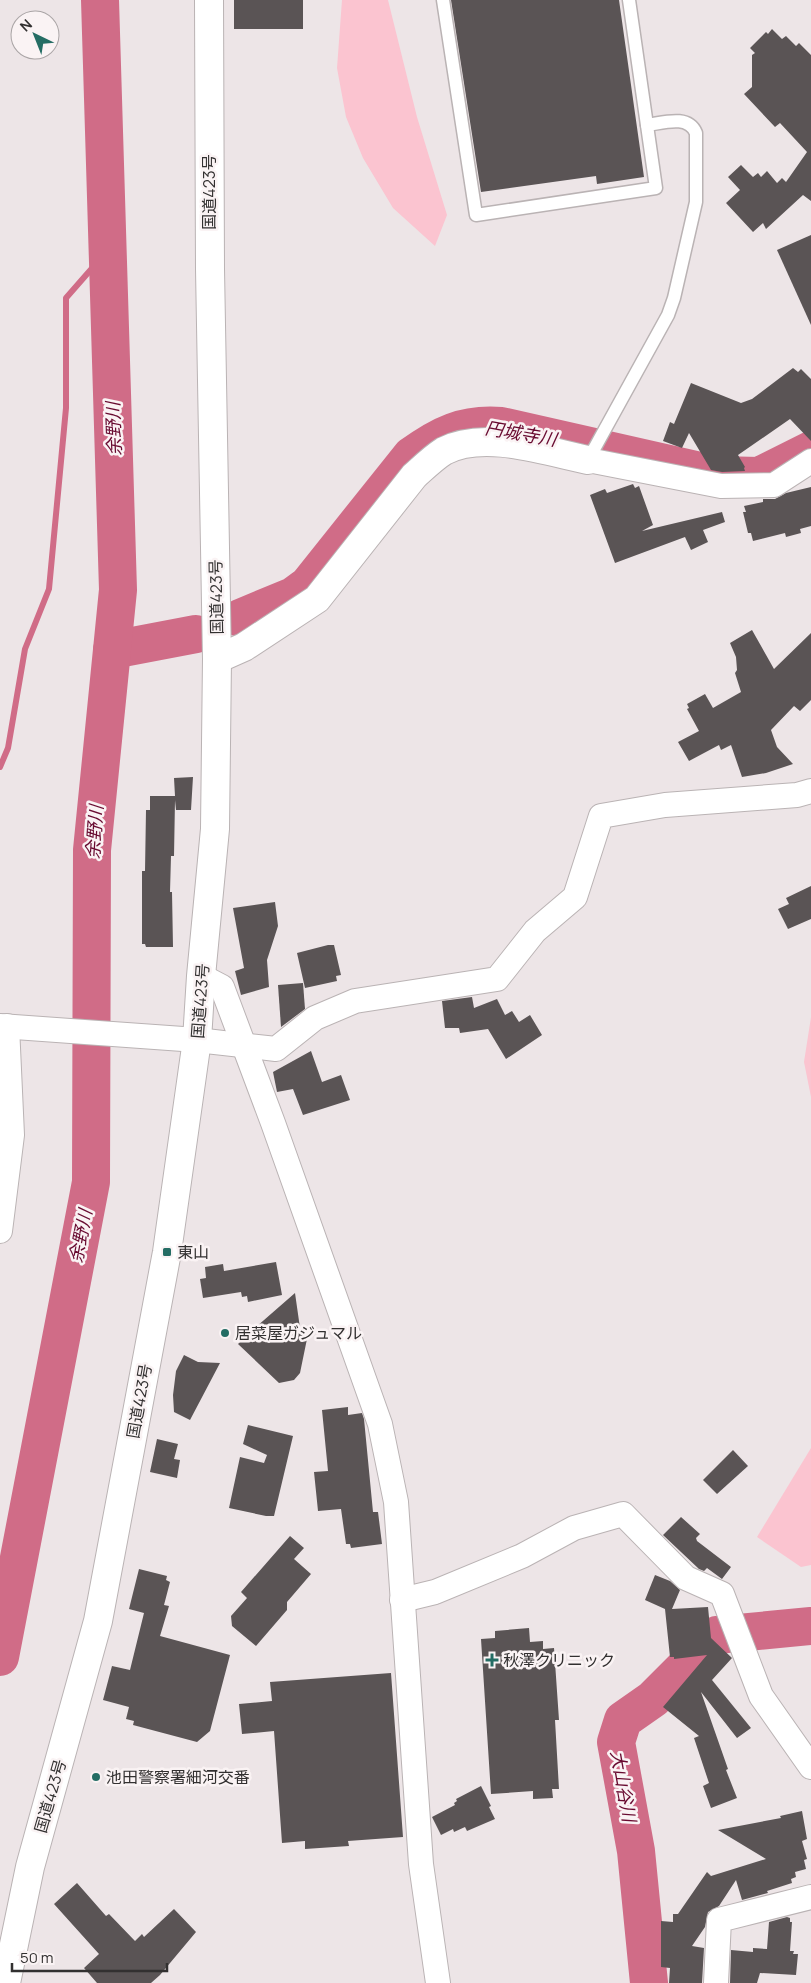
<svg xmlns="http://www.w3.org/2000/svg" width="811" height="1983" viewBox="0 0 811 1983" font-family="Manrope,'Noto Sans JP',sans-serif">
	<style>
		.green { fill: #fbc4d0 }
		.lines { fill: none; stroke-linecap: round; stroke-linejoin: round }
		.stream { stroke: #d06c87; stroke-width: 6 }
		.river { stroke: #d06c87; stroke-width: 38 }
		.building { fill: #5a5455 }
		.lane-casing { stroke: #bab3b4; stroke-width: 15 }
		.street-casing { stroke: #bab3b4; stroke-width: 26 }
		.secondary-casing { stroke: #bab3b4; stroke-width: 30 }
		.highway-casing { stroke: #bab3b4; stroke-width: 30 }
		.lane { stroke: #fff; stroke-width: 12 }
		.street { stroke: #fff; stroke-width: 24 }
		.secondary { stroke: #fff; stroke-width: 28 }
		.highway { stroke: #fff; stroke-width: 28 }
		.poi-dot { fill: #246d64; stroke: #faf3f4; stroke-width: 2 }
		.labels { text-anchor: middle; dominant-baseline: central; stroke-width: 5; stroke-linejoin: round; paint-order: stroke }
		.street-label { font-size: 16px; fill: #323030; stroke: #faf3f4 }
		.poi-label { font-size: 16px; fill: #323030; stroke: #faf3f4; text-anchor: start }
		.water-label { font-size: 18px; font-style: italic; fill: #680a30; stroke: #faf3f4 }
	</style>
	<rect width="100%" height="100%" fill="#ede5e7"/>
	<g class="green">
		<polygon points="342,0 388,0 417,117 447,215 435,246 393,208 363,158 346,117 337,68"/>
		<polygon points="811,1017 811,1097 804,1062"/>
		<polygon points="811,1448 811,1565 801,1567 757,1537"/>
	</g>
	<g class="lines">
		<polyline class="stream" points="0,767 8,748 25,649 49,589 66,408 66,298 108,250"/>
		<g class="river">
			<path d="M240 618 293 596 308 585 411 456C440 435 463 423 501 426L718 475 759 476 811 450"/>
			<polyline points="112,650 196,634"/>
			<polyline points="0,1657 91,1182 92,850 118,590 100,0"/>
			<polyline points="649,1983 636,1851 616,1742 623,1720 653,1699 717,1635 811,1626"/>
		</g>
	</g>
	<g class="building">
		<rect x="234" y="0" width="69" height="29"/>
		<polygon points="451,0 619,0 644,177 597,184 596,176 481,192"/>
		<polygon points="772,29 782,39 786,36 796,46 799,43 811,55 811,201 803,195 766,229 763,223 753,232 726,203 740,190 728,177 741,165 753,177 758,173 761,177 767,171 777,183 782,178 786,182 807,152 780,123 775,127 744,94 752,87 752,55 755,53 750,48 766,32 768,34"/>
		<polygon points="811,235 811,325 777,250"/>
		<polygon points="793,368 798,372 801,369 811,379 811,441 790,419 738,455 745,467 744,468 745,471 722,472 711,470 689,433 682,448 663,441 670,422 674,424 691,383 741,403 752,399"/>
		<polygon points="633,484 635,488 639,486 653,525 642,531 722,512 725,522 703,530 708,542 691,550 685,537 615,563 590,495 605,489 607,493"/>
		<polygon points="811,487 811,526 800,529 801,533 786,537 785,533 753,541 751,533 748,533 743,512 746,512 744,506 763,502 763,499 775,499 786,493"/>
		<polygon points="752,630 774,669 811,633 811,700 800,711 794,706 771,730 777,747 793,764 766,773 742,777 731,745 721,750 719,745 689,761 678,742 699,731 687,709 689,708 687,704 705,694 713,708 741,692 735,673 737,670 736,657 730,643"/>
		<polygon points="193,777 191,810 176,810 175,800 174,856 171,856 170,892 172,892 173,947 146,947 145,944 142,944 142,871 145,871 146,810 150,810 150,796 175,796 174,778"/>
		<polygon points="811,886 811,919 788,929 778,909 789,904 786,898"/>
		<polygon points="275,902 278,926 267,960 269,987 241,995 235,971 244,968 233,908"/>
		<polygon points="328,945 334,945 341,975 336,976 337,981 305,988 297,953"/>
		<polygon points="303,983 305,1009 281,1027 278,985"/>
		<polygon points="472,997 474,1008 497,999 505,1015 512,1011 519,1022 530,1015 542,1035 506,1059 488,1029 460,1033 459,1028 445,1028 442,1001"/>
		<polygon points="311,1051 322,1082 341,1075 350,1100 303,1115 293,1089 277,1092 273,1072"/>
		<polygon points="276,1262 282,1295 248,1302 247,1296 242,1297 241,1292 203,1298 200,1279 206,1278 205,1267 223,1264 224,1271"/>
		<polygon points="295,1293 301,1335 308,1334 300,1373 294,1380 279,1383 238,1344 248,1334"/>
		<polygon points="184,1355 198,1362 220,1363 190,1420 174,1412 173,1395 176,1371"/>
		<polygon points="348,1407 348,1415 362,1413 364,1419 373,1512 378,1512 382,1544 351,1548 350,1544 346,1544 341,1509 318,1511 314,1472 328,1471 322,1410"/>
		<polygon points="248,1425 293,1436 274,1516 266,1516 229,1508 240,1457 264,1463 267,1455 243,1444"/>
		<polygon points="157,1439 178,1444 174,1459 180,1460 177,1478 150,1472"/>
		<polygon points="733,1450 748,1466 717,1494 703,1480"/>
		<polygon points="681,1517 700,1534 696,1538 697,1541 731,1567 722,1579 707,1568 704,1571 699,1569 663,1535"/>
		<polygon points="290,1536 304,1548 294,1559 311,1574 287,1602 287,1610 256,1646 232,1626 231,1616 247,1598 241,1592"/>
		<polygon points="139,1569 167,1576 166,1580 170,1582 164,1605 169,1606 160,1636 230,1655 210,1731 197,1742 133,1725 134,1721 126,1719 129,1707 103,1700 112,1666 130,1670 144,1613 129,1609"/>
		<polygon points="655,1575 670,1581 680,1590 672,1609 708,1607 711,1638 732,1658 712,1680 751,1728 737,1738 701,1692 728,1769 726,1770 737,1798 711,1808 703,1786 709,1783 694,1738 699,1736 663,1707 707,1655 674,1659 674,1657 670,1657 665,1609 645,1600"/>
		<polygon points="529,1628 530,1642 543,1641 543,1649 554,1648 559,1720 555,1720 559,1789 552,1789 553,1798 533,1799 533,1791 491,1794 481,1639 495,1638 495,1631"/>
		<polygon points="391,1673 403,1837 348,1841 349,1846 305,1849 305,1841 282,1843 274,1731 242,1734 239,1704 272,1701 270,1682"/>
		<polygon points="481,1786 491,1806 489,1807 495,1819 467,1831 465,1827 454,1832 453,1829 441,1835 432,1817 455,1805 454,1803 457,1801 456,1799"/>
		<polygon points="802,1811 807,1839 802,1841 807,1859 804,1860 806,1869 795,1872 796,1877 791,1879 792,1883 767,1891 768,1893 742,1900 736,1880 719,1906 708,1912 705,1927 692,1946 704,1948 702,1983 669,1983 670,1968 661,1967 661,1921 673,1922 673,1914 678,1914 707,1872 711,1876 766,1859 718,1830 781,1818 780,1816"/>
		<polygon points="77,1883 106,1916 109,1914 135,1941 142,1934 144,1937 174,1909 196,1932 160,1975 151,1983 97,1983 84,1968 99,1954 54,1904"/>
		<polygon points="787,1917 790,1918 790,1922 792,1922 790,1951 794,1951 793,1954 798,1954 796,1975 760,1973 757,1983 730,1983 731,1950 753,1952 753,1948 767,1949 769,1922"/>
	</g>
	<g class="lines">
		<g class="lane-casing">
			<g id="lane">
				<polyline points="443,0 476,215 656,188 629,0"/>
				<path d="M588 460 668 315 674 298 696 202V133C688 114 663 123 647 125"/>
			</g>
		</g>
		<g class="street-casing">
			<g id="street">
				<polyline points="588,460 721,486 774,485 811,461"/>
				<polyline points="201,976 222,987 273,1123 380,1424 396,1502 421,1864 438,1983"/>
				<polyline points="0,1026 197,1040 276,1049 315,1018 355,1001 497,979 535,931 575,897 601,816 665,805 797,795 811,791"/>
				<polyline points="0,1231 12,1135 7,1026"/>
				<polyline points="402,1600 435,1592 522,1556 574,1528 623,1514 686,1578 722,1594 761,1696 811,1767"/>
				<polyline points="716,1983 719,1920 811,1897"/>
			</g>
		</g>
		<g class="secondary-casing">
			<path id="secondary" d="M217 659 244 647 317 599 414 476C424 467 433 458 444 451 484 430 545 451 588 460"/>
		</g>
		<g class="highway-casing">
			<polyline id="highway" points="6,1983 30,1867 98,1621 167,1252 197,1040 201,976 215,829 217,659 210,269 209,0"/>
		</g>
		<use href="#lane" class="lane"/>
		<use href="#street" class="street"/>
		<use href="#secondary" class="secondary"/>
		<use href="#highway" class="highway"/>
	</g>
	<g class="poi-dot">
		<rect x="162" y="1247" width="10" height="10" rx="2.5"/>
		<circle cx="225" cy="1333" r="5"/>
		<path d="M489.5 1652.5h5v5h5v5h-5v5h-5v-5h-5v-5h5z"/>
		<circle cx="96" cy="1777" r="5"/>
	</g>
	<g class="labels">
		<g class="street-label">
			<text transform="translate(209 192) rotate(-90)">国道423号</text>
			<text transform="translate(216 597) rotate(-91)">国道423号</text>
			<text transform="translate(200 1001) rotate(-86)">国道423号</text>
			<text transform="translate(139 1401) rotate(-80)">国道423号</text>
			<text transform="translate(50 1796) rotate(-74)">国道423号</text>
		</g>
		<g class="poi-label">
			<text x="177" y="1252">東山</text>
			<text x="235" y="1333">居菜屋ガジュマル</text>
			<text x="503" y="1660">秋澤クリニック</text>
			<text x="106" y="1777">池田警察署細河交番</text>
		</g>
		<g class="water-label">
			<text transform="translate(113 429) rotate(-92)">余野川</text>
			<text transform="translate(521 433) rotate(10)">円城寺川</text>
			<text transform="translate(94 832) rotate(-86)">余野川</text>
			<text transform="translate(80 1236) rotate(-79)">余野川</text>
			<text transform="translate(624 1786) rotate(80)">大山谷川</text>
		</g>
	</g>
	<g transform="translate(35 35) rotate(317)"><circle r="24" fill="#faf3f4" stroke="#aaa5a6"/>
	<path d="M0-4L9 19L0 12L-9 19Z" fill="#246d64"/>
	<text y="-8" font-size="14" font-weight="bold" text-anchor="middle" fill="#323030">N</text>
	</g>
	<path d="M12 1963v8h155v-8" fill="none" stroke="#323030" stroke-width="2.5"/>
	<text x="20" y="1963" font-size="15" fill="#323030" stroke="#faf3f4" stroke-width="4" paint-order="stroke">50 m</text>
</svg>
